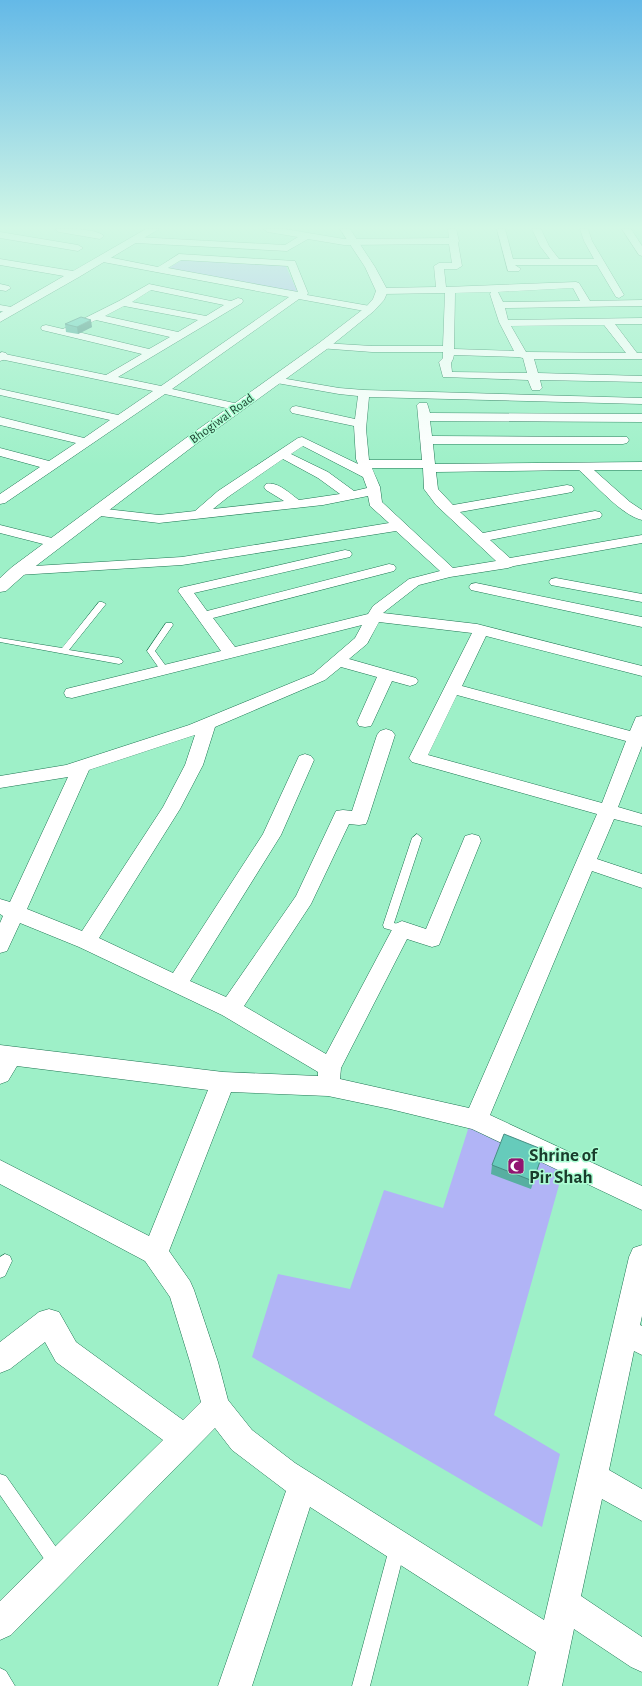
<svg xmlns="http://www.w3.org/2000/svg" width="642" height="1686" viewBox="0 0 642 1686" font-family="'Alegreya Sans',sans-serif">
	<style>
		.green { fill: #b1b4f6 }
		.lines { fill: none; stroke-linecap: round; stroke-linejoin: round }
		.service-casing { stroke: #1d7552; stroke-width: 1 }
		.minor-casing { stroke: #1d7552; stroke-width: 1 }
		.tertiary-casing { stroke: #1d7552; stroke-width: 1 }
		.secondary-casing { stroke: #1d7552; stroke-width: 1 }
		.service { fill: #fff; fill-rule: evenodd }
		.minor { fill: #fff; fill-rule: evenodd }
		.tertiary { fill: #fff; fill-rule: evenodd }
		.secondary { fill: #fff; fill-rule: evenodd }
		.wall { fill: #58afa1 }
		.shaded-wall { fill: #478e83 }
		.building { fill: #66cbbb; stroke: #478e83 }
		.labels { text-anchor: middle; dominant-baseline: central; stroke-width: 3; stroke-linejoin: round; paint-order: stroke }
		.far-street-label { font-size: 13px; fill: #1a3c2c; stroke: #acfed4 }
		.near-poi-label { font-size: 19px; font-weight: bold; fill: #1a3c2c; stroke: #acfed4; text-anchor: start }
	</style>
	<rect width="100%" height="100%" fill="#9ef0c8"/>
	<g class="green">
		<polygon points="182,260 285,264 298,293 167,269"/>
		<polygon points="470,1123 565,1164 494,1415 560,1454 542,1527 252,1357 278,1274 350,1289 384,1190 443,1208"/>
	</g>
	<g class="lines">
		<g class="service-casing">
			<g id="service">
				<polygon points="99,602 102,602 106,604 69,650 119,658 123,661 122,663 119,664 0,642 0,638 62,648"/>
				<polygon points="166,623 172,623 173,625 155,651 168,669 164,672 161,671 147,651"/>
				<polygon points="417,834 422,838 394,923 406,926 407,929 406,932 402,933 384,928 383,925 412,838"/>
				<polygon points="5,1254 10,1256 12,1261 5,1276 0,1278 0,1257"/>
				<polygon points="0,1474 6,1476 63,1557 65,1563 63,1569 57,1571 51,1569 0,1495"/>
				<polygon points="397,1541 403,1543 405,1549 370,1686 352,1686 389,1549 391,1543"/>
				<polygon points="0,1668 6,1671 15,1686 0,1686"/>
			</g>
		</g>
		<g class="minor-casing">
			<g id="minor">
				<path d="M55 229C66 229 96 228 104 236L100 239 59 232Z"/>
				<path d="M264 229H285L344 239H354L449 238 448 229H456L459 241 458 243 462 266 457 269H444L446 287 576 282 579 283 590 301 642 300V306L505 308 508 320 642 318V324H615L637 353H642V359H534L538 373 642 376V382L540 380 542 388 540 390H532L528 380 443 377 439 362 443 358V352H372L319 348 318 346 319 344 323 343 372 346H443L445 293 382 294 377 291 382 288 436 287 434 266 439 263H452L449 244 344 245 308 239 287 251 136 243 132 240 136 237 285 245 298 237 268 232ZM573 288 580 301 503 302 498 292ZM491 292 490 294 499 322 514 351 454 349 455 293ZM604 325 626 353 526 352 511 326ZM454 355 518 357 523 358 527 373 452 372 451 363 453 359Z"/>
				<polygon points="497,229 505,229 513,259 550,259 540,246 532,229 541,229 549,246 559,259 594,259 584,241 580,229 588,229 592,241 624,295 619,298 616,297 597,265 515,265 521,269 519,271 508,271"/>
				<polygon points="622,229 631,229 642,246 642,256 639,255"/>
				<polygon points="0,232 78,245 83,248 78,251 0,238"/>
				<path d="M179 254 295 261 308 293 307 295 370 306 375 309 370 312 299 299 172 389 243 405 245 407 243 409 239 411 165 394 5 503 0 504V494L40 467 0 456V448L49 461 76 443 0 425V417L84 438 110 420 0 395V389L118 415 153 391 0 359V353L106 375 142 354 42 330 41 328 42 326 46 325 63 329 119 301 149 284 231 301 238 298 242 299 243 301 242 303 118 377 161 386 289 297 103 262 98 259 103 256 158 267ZM181 260 288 266 298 292 168 268ZM151 290 224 305 206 316 132 302ZM124 306 198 320 178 332 105 316ZM96 320 170 337 149 349 74 331Z"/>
				<polygon points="0,284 9,286 11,288 6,291 0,290"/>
				<polygon points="0,305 17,308 18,310 13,313 0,311"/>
				<path d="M275 377 339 388 364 390 642 398V404L369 397 366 429 369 460H422L417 405 419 403H427L430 413 642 414V422L430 421 432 436 627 437 629 440 627 443 623 444H433L435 464 642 462V470H594L630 502 642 510V520C621 515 596 485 579 470L436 472 438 489 453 505 567 485 572 486 574 489 572 492 567 493 460 512 483 533 595 511 600 512 602 515 600 518 490 540 510 558 642 535V543L514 566 508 568 450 577 419 585 383 613 477 624 642 666V676L486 636 462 686 630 731 636 717 642 716V746L618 807 642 814V826L614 819 597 859 642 874V888L592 871 490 1115 642 1186V1210L472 1129 390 1109 328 1096 231 1092 169 1251 190 1281 194 1290 218 1362 228 1400 252 1430 295 1463 544 1620 629 1257 633 1248 642 1245V1316L640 1325 642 1326V1355L634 1351 609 1470 642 1489V1521L602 1499 581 1596 642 1637V1672L631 1667 574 1629 562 1686H528L536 1652 310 1507 252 1686H218L286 1491 232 1450 215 1428 11 1635 0 1640V1601L163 1440 56 1362 45 1342 10 1369 0 1373V1342L39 1312 49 1309 59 1312 76 1342 183 1420 201 1402 190 1362 170 1297 145 1261 0 1184V1160L149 1236 208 1090 17 1066 8 1081 0 1084V1045L223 1072 318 1076V1072L222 1015 79 947 20 923 7 951 0 953V923L3 916 0 914V899L10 902 68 777 0 788V776L66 765 189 725 313 674 355 638 362 625 72 698 66 697 64 693 66 689 221 651 178 591 180 588 345 550 350 551 352 554 350 557 194 593 207 611 389 564 394 565 396 568 394 571 213 618 235 647 368 614 373 606 409 579 440 571 396 531 182 565 18 575 13 574 11 571 13 568 18 567 182 557 389 523 370 506 368 496 323 505 159 523 92 515 90 512 92 509 97 508 159 515 195 511 218 491 298 438 302 437 358 464 356 459 354 426 292 413 290 410 292 407 296 406 355 419 358 396 339 394 271 382 269 380 271 378ZM303 446 363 477 367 488 354 491 328 472 291 454ZM283 459 318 478 340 494 299 500C290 494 278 481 266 484L264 487 266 490 284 501 213 509 228 497ZM372 468H423L424 489 436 505 496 561 453 568 382 502 380 487ZM379 622 472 633 409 758 412 762 597 814 469 1108 340 1079 341 1068 407 939 432 947 439 945 481 841 479 836 472 834 465 836 463 841 426 929 402 921 395 924 326 1054 244 1006 311 904 349 824 359 825 366 824 368 819 395 735 392 731 386 729 380 731 377 735 352 811 343 810 336 811 296 896 226 997 190 981 281 835 314 760 311 756 305 754 299 756 263 834 173 973 99 938 180 809 203 765 215 727 325 680 341 667 377 677 357 722 359 726 365 727 371 726 373 722 392 681 410 686 416 684 418 681 416 678 349 659 367 644ZM457 695 626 741 602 803 428 755ZM195 735 185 765 163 807 82 931 27 909 89 770Z"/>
				<polygon points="0,525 60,540 62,543 60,546 55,547 0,533"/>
				<polygon points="556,578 642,594 642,602 551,585 549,582 551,579"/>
				<polygon points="476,583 642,617 642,627 471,590 469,587 471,584"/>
			</g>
		</g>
		<g class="tertiary-casing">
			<g id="tertiary">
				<polygon points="146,229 159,229 79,277 0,322 0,313 64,276 0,265 0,259 73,271"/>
				<polygon points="2,352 6,353 8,356 6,359 0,361 0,353"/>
			</g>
		</g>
		<g class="secondary-casing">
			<polygon id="secondary" points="340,229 350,229 375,267 388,291 384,300 374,311 327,349 196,444 24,575 6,591 0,592 0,578 12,567 186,438 319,343 366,307 373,299 376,291 365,267"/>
		</g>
		<use href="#service" class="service"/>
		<use href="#minor" class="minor"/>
		<use href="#tertiary" class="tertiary"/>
		<use href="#secondary" class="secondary"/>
	</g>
	<g class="wall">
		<polygon points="65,324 92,327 78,334 66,332"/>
		<polygon points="544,1150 531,1189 491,1174 492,1165"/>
	</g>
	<polygon class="shaded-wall" points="91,320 92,327 78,334 77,327"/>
	<g class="building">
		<polygon points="81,317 91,320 77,327 65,324"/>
		<polygon points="504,1134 544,1150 533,1181 492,1165"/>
	</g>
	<linearGradient id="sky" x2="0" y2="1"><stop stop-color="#64b9e7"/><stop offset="0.49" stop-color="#d3f8e6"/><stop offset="1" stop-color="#d3f8e6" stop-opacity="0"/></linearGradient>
	<rect width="642" height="465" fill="url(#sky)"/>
	<defs>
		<g id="mosque-square" transform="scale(0.9)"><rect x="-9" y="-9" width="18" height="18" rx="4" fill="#921571" stroke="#acfed4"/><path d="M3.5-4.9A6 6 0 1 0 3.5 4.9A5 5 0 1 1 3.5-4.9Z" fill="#fff"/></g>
	</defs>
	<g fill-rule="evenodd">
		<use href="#mosque-square" x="516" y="1166"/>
	</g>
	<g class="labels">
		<g class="far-street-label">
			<text transform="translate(222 419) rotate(-36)">Bhogiwal Road</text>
		</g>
		<g class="near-poi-label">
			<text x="529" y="1155">Shrine of<tspan x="529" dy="22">Pir Shah</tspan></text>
		</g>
	</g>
</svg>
